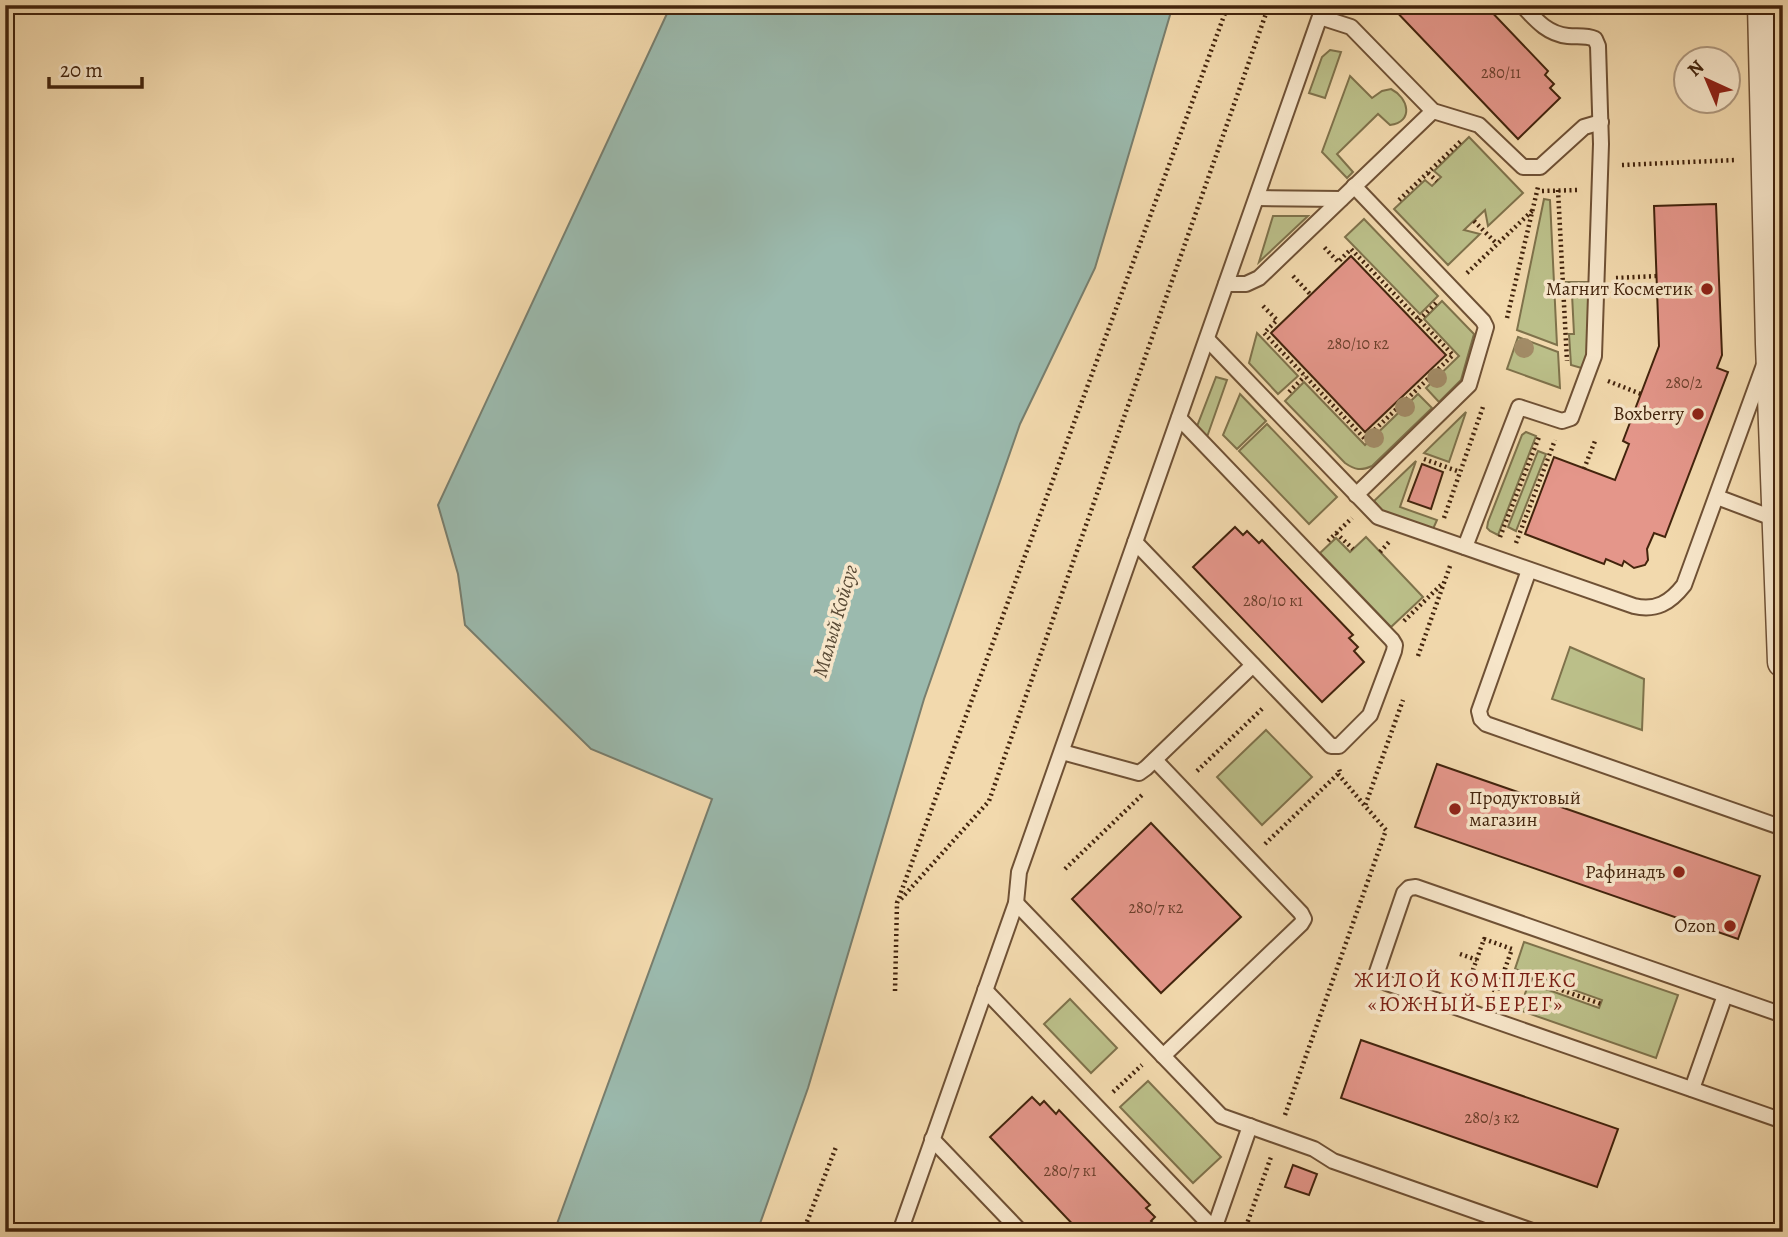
<svg xmlns="http://www.w3.org/2000/svg" width="1788" height="1237" viewBox="0 0 1788 1237" font-family="Alegreya,serif">
	<style>
		.green { fill: #bbbf89; stroke: #7f724b; stroke-width: 2 }
		.water { fill: #9bbaae; stroke: #787e6e; stroke-width: 2 }
		.building { fill: #e4968a; stroke: #43240d; stroke-width: 2 }
		.lines { fill: none; stroke-linecap: round; stroke-linejoin: round }
		.service-casing { stroke: #6f5135; stroke-width: 18 }
		.minor-casing { stroke: #6f5135; stroke-width: 33 }
		.path { stroke: #43240d; stroke-width: 4.5; stroke-dasharray: 2 3.5; stroke-linecap: butt }
		.service { stroke: #f7e6ca; stroke-width: 14 }
		.minor { stroke: #f7e6ca; stroke-width: 30 }
		.tree { fill: #a28b66 }
		.poi-dot { fill: #8f2418; stroke: #f7e6ca; stroke-width: 2.5 }
		.labels { text-anchor: middle; dominant-baseline: central; stroke-width: 7; stroke-linejoin: round; paint-order: stroke }
		.number-label { font-size: 16px; fill: #6b402c }
		.poi-label { font-size: 19px; fill: #43240d; stroke: #f7e6ca; text-anchor: end }
		.water-label { font-size: 21px; font-style: italic; fill: #594a35; stroke: #f7e6ca }
		.neighbourhood-label { font-size: 21px; letter-spacing: 2px; fill: #7a1f14; stroke: #f7e6ca }
	</style>
	<rect width="100%" height="100%" fill="#f2d9ad"/>
	<filter id="stains"><feTurbulence type="fractalNoise" baseFrequency=".00286" numOctaves="4"/><feColorMatrix values="0 0 0 0 .2 0 0 0 0 .09 0 0 0 0 .02 0 0 0 .5 -.17"/></filter>
	<radialGradient id="worn" r=".72"><stop offset=".6" stop-color="#630" stop-opacity="0"/><stop offset="1" stop-color="#630" stop-opacity=".3"/></radialGradient>
	<g class="green">
		<polygon points="1330,50 1341,52 1325,98 1309,93 1322,57"/>
		<path d="M1350 76 1372 98 1382 91 1391 89C1409 98 1414 122 1390 125L1378 114 1337 154 1353 172 1347 178 1322 152Z"/>
		<polygon points="1469,137 1523,193 1488,226 1485,210 1464,230 1480,234 1448,265 1394,209 1425,180 1432,186 1441,177 1434,171"/>
		<polygon points="1544,199 1550,200 1557,345 1517,330"/>
		<polygon points="1273,216 1308,216 1259,262"/>
		<polygon points="1364,219 1438,296 1420,314 1345,237"/>
		<polygon points="1566,282 1595,282 1591,352 1585,369 1571,365 1569,334 1574,334 1572,294 1567,294"/>
		<polygon points="1442,301 1474,334 1461,380 1439,402 1426,388 1459,356 1424,319"/>
		<polygon points="1257,333 1298,376 1278,394 1249,363"/>
		<polygon points="1518,337 1558,352 1560,388 1507,369"/>
		<polygon points="1216,377 1227,380 1207,437 1196,429"/>
		<path d="M1304 382 1365 445 1418 394 1432 408 1372 466C1361 471 1355 470 1345 463L1285 401Z"/>
		<polygon points="1240,394 1266,421 1237,449 1223,435"/>
		<polygon points="1466,412 1449,462 1424,453"/>
		<polygon points="1267,424 1337,497 1309,524 1239,451"/>
		<polygon points="1526,432 1536,436 1498,535 1490,531 1487,528 1488,522 1522,435"/>
		<polygon points="1538,451 1546,454 1516,531 1508,527"/>
		<polygon points="1416,461 1400,507 1437,520 1433,529 1383,511 1374,501"/>
		<polygon points="1366,537 1423,597 1391,627 1320,553 1336,538 1350,552"/>
		<polygon points="1570,647 1644,679 1642,730 1552,699"/>
		<polygon points="1266,730 1312,777 1262,825 1217,777"/>
		<polygon points="1524,942 1678,995 1656,1058 1519,1010 1529,983 1599,1008 1602,1000 1515,969"/>
		<polygon points="1070,999 1117,1048 1091,1073 1044,1024"/>
		<polygon points="1148,1081 1221,1157 1193,1183 1120,1107"/>
	</g>
	<polygon class="water" points="671,5 1173,5 1095,268 1020,424 924,699 808,1088 757,1232 554,1232 712,799 591,749 465,625 458,574 438,505"/>
	<g class="building">
		<polygon points="1390,5 1485,5 1548,71 1545,75 1554,84 1550,88 1560,98 1518,139"/>
		<polygon points="1716,204 1722,355 1717,368 1728,372 1665,537 1654,533 1647,549 1648,560 1645,565 1634,568 1624,561 1622,566 1606,559 1604,564 1525,534 1554,457 1615,480 1629,444 1623,441 1659,346 1654,206"/>
		<polygon points="1351,256 1446,355 1365,432 1271,333"/>
		<polygon points="1422,464 1443,472 1431,509 1408,501"/>
		<polygon points="1235,527 1243,535 1247,531 1259,543 1262,540 1353,635 1349,638 1358,647 1354,651 1364,662 1322,702 1193,567"/>
		<polygon points="1437,764 1760,876 1738,939 1415,827"/>
		<polygon points="1151,823 1241,917 1161,993 1072,899"/>
		<polygon points="1361,1040 1618,1129 1597,1187 1341,1098"/>
		<polygon points="1032,1097 1040,1105 1044,1101 1056,1114 1059,1110 1150,1205 1146,1208 1155,1217 1151,1221 1161,1232 1080,1232 990,1137"/>
		<polygon points="1293,1165 1317,1174 1309,1195 1285,1187"/>
	</g>
	<g class="lines">
		<g class="service-casing">
			<g id="service">
				<polyline points="1320,17 1351,27 1433,111 1479,125 1523,167 1540,167 1584,127 1601,122"/>
				<polyline points="1354,186 1483,321 1486,327 1469,385 1356,495"/>
				<polyline points="1257,198 1341,199"/>
				<polyline points="1226,284 1246,284 1259,278 1433,111"/>
				<path d="M1207 339 1378 517 1634 606C1656 611 1670 603 1684 585L1764 365"/>
				<polyline points="1717,497 1778,520"/>
				<polyline points="1135,542 1331,746 1339,746 1370,715 1394,651 1395,645 1392,640 1179,418"/>
				<path d="M1465 547 1519 407 1562 421 1571 418 1594 356 1601 144 1598 46 1595 39C1586 35 1577 37 1568 36 1547 34 1535 19 1522 5"/>
				<polyline points="1529,570 1479,711 1481,719 1486,724 1783,828"/>
				<polyline points="1062,752 1139,773 1146,768 1253,665"/>
				<polyline points="1155,760 1301,913 1304,919 1301,924 1163,1056"/>
				<polyline points="1016,903 1221,1116 1314,1149 1333,1161 1535,1232"/>
				<polyline points="985,990 1214,1229"/>
				<polyline points="1783,1015 1416,887 1409,888 1404,893 1377,972 1377,978 1381,981 1783,1121"/>
				<polyline points="1692,1089 1725,995"/>
				<polyline points="932,1139 1021,1232"/>
				<polyline points="900,1232 1016,903 1019,872 1324,5"/>
				<polyline points="1213,1232 1250,1126"/>
			</g>
		</g>
		<g class="minor-casing">
			<polyline id="minor" points="1763,5 1771,344 1783,662"/>
		</g>
		<g class="path">
			<polyline points="1622,165 1736,160"/>
			<polyline points="1428,173 1437,181"/>
			<polyline points="1558,190 1567,361"/>
			<polyline points="1542,191 1578,190"/>
			<polyline points="1399,200 1461,141"/>
			<polyline points="1474,221 1497,244"/>
			<polyline points="1467,273 1532,211"/>
			<polyline points="1293,276 1311,295"/>
			<polyline points="1616,278 1657,276"/>
			<polyline points="1263,306 1277,320 1264,333 1365,439 1453,355 1351,249 1338,262 1324,247"/>
			<polyline points="1507,318 1538,187"/>
			<polyline points="1419,320 1436,303"/>
			<polyline points="1608,381 1641,394"/>
			<polyline points="1289,392 1305,376"/>
			<polyline points="1424,459 1460,472"/>
			<polyline points="1584,469 1595,441"/>
			<polyline points="1444,518 1484,404"/>
			<polyline points="1336,533 1353,549"/>
			<polyline points="1500,537 1539,437"/>
			<polyline points="1328,541 1352,518"/>
			<polyline points="1516,543 1555,440"/>
			<polyline points="1380,552 1389,542"/>
			<polyline points="1404,621 1443,583"/>
			<polyline points="1418,656 1450,566"/>
			<polyline points="1197,771 1264,707"/>
			<polyline points="1338,774 1365,806"/>
			<polyline points="1265,844 1340,772 1339,769"/>
			<polyline points="1065,869 1143,794"/>
			<polyline points="901,899 989,801 1269,5"/>
			<polygon points="1484,939 1512,949 1497,991 1469,981"/>
			<polyline points="1460,954 1477,960"/>
			<polyline points="1505,970 1601,1004"/>
			<polyline points="895,991 897,903 1228,5"/>
			<polyline points="1113,1092 1142,1065"/>
			<polyline points="1285,1115 1386,830 1365,806 1403,700"/>
			<polyline points="803,1232 836,1147"/>
			<polyline points="1244,1232 1271,1157"/>
		</g>
		<use href="#service" class="service"/>
		<use href="#minor" class="minor"/>
	</g>
	<g class="tree">
		<circle cx="1524" cy="348" r="10"/>
		<circle cx="1437" cy="378" r="10"/>
		<circle cx="1405" cy="407" r="10"/>
		<circle cx="1374" cy="438" r="10"/>
	</g>
	<g class="poi-dot">
		<circle cx="1707" cy="289" r="7"/>
		<circle cx="1698" cy="414" r="7"/>
		<circle cx="1455" cy="809" r="7"/>
		<circle cx="1679" cy="872" r="7"/>
		<circle cx="1730" cy="926" r="7"/>
	</g>
	<g class="labels">
		<g class="number-label">
			<text x="1501" y="73">280/11</text>
			<text x="1358" y="344">280/10 к2</text>
			<text x="1684" y="383">280/2</text>
			<text x="1273" y="601">280/10 к1</text>
			<text x="1156" y="908">280/7 к2</text>
			<text x="1492" y="1118">280/3 к2</text>
			<text x="1070" y="1171">280/7 к1</text>
		</g>
		<g class="poi-label">
			<text x="1693" y="289">Магнит Косметик</text>
			<text x="1684" y="414">Boxberry</text>
			<text x="1469" y="798" text-anchor="start">Продуктовый<tspan x="1469" dy="22">магазин</tspan></text>
			<text x="1665" y="872">Рафинадъ</text>
			<text x="1716" y="926">Ozon</text>
		</g>
		<g class="water-label">
			<text transform="translate(835 621) rotate(-74)">Малый Койсуг</text>
		</g>
		<g class="neighbourhood-label">
			<text x="1466" y="980">ЖИЛОЙ КОМПЛЕКС<tspan x="1466" dy="24">«ЮЖНЫЙ БЕРЕГ»</tspan></text>
		</g>
	</g>
	<rect width="1788" height="1237" fill="none" stroke="#f2d9ad" stroke-width="28"/>
	<rect x="7" y="7" width="1774" height="1223" fill="none" stroke="#43240d" stroke-width="3.5"/>
	<rect x="14" y="14" width="1760" height="1209" fill="none" stroke="#43240d" stroke-width="2"/>
	<g transform="translate(1707 80) rotate(316)"><circle r="33" fill="#f7e6ca" stroke="#af987e" stroke-width="2"/>
	<path d="M0-5L12 26L0 18L-12 26Z" fill="#8f2418"/>
	<text y="-10" font-size="19" font-weight="bold" text-anchor="middle" fill="#43240d">N</text>
	</g>
	<path d="M49 77v10h93v-10" fill="none" stroke="#43240d" stroke-width="3.5"/>
	<text x="60" y="77" font-size="21" fill="#43240d" stroke="#f7e6ca" stroke-width="5" paint-order="stroke">20 m</text>
	<rect width="100%" height="100%" filter="url(#stains)"/>
	<rect width="100%" height="100%" fill="url(#worn)"/>
</svg>
